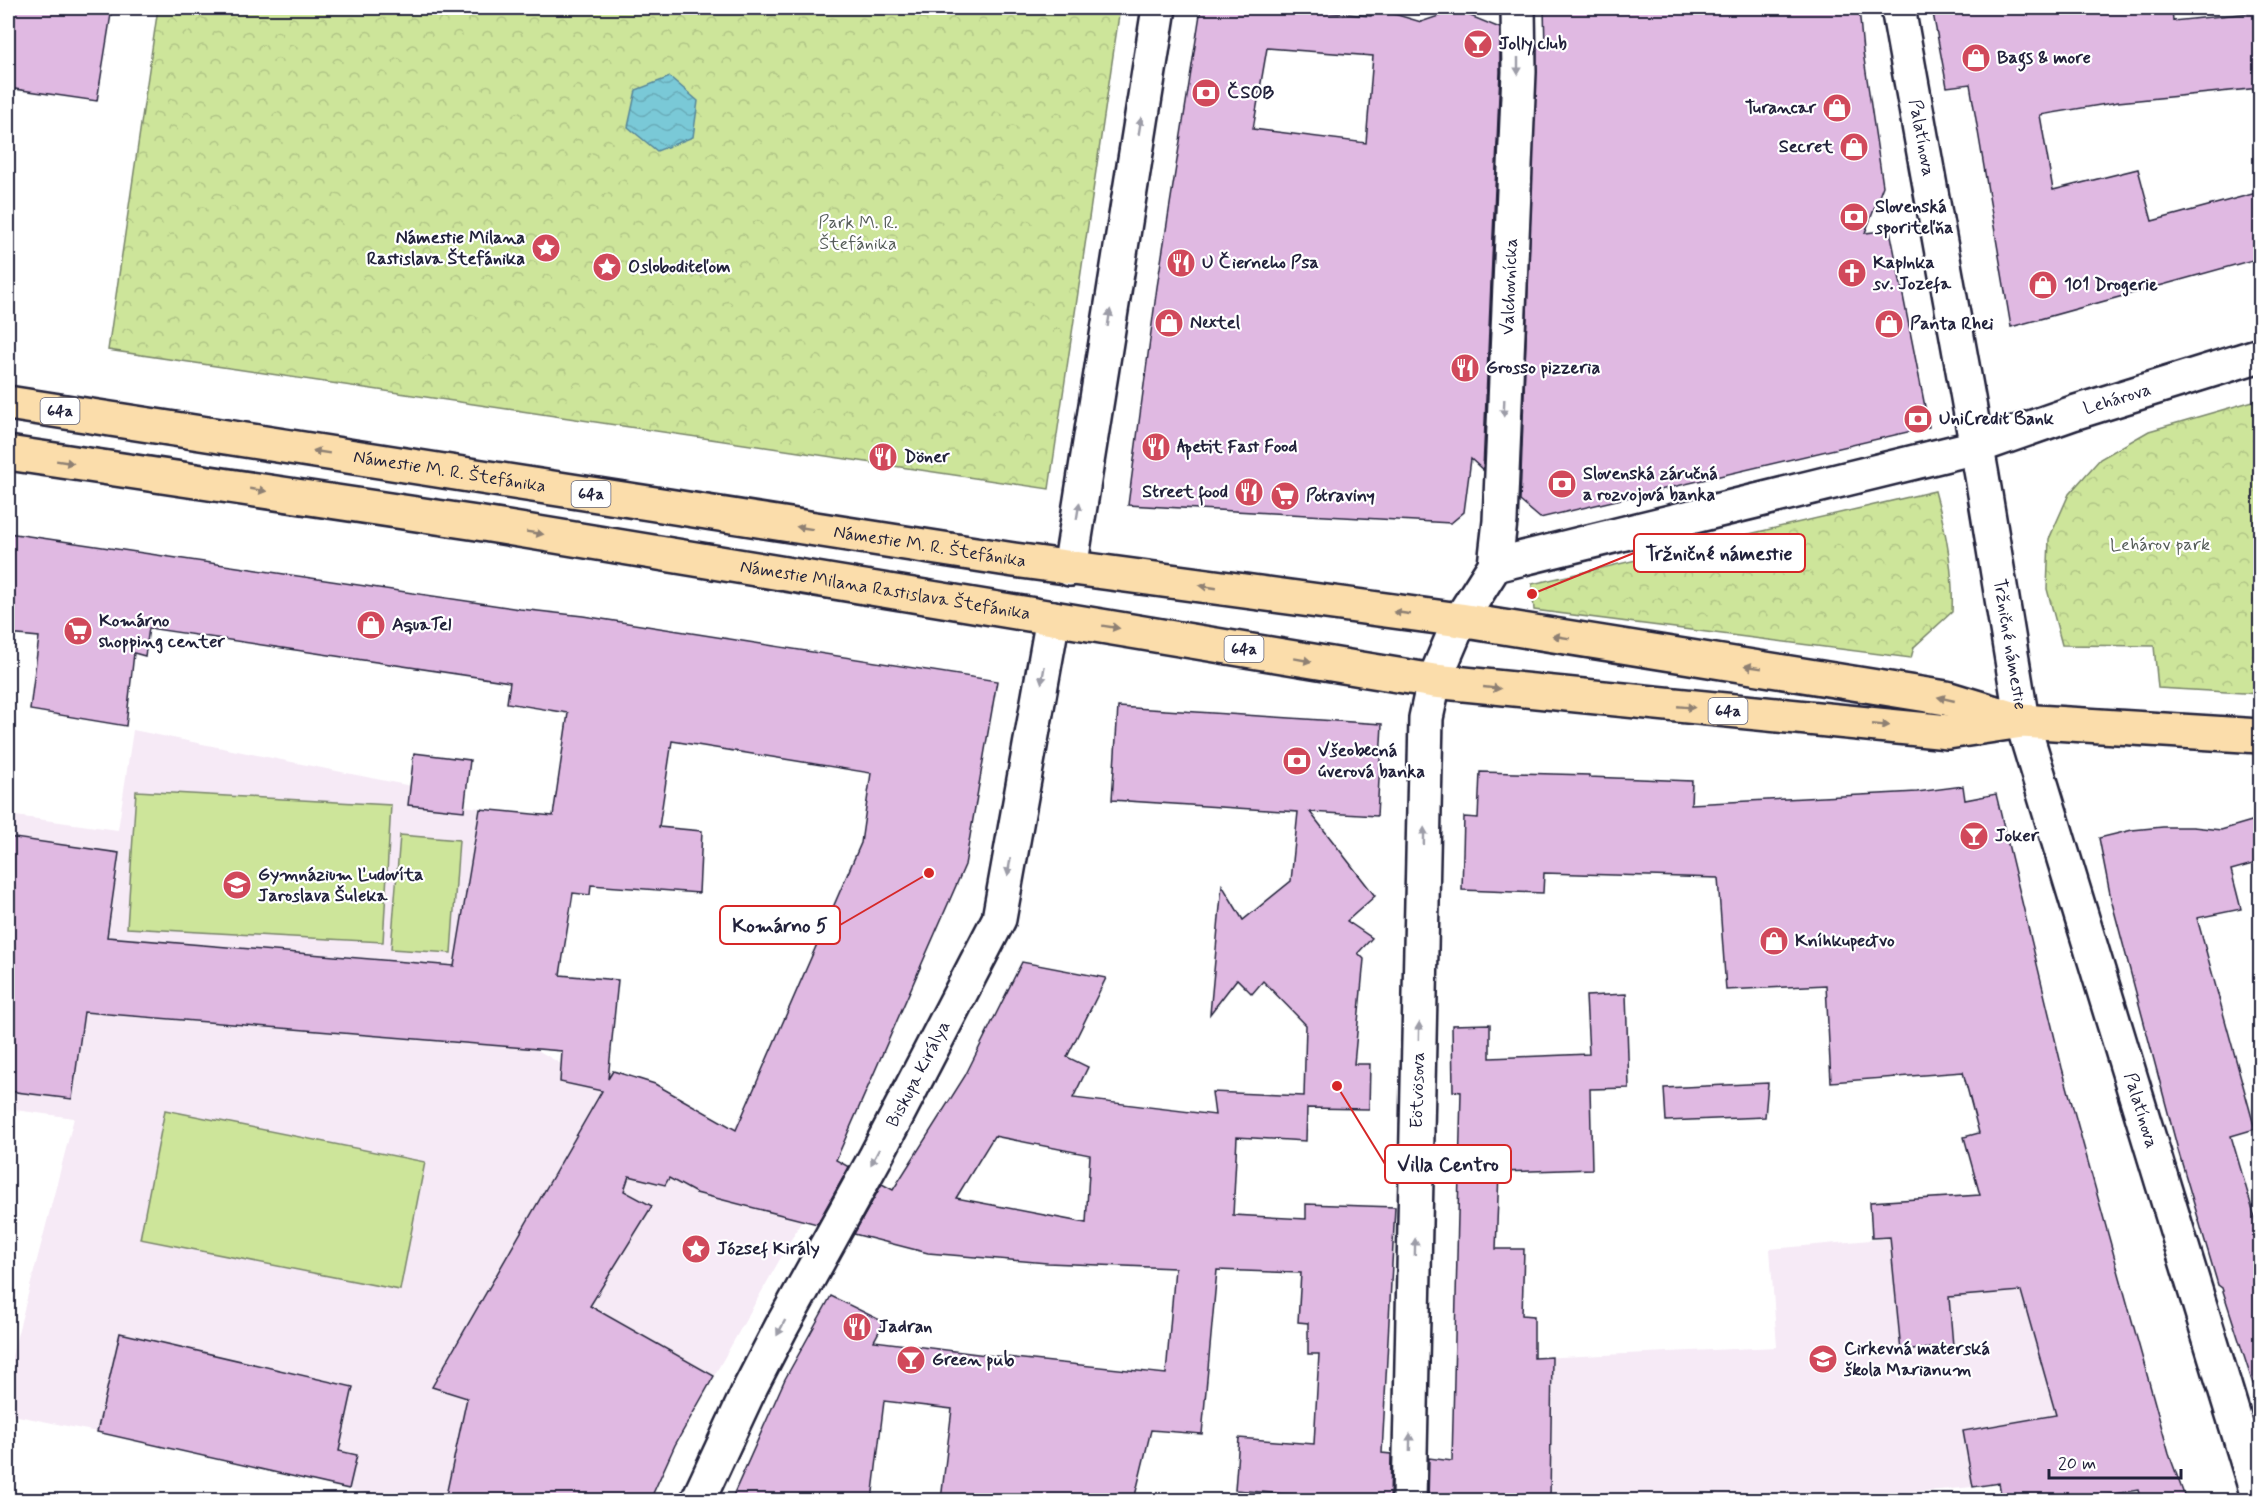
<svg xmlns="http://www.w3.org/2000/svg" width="2268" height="1508" viewBox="0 0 2268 1508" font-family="Mynerve,sans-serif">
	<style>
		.built { fill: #f6eaf6 }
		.park { fill: url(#park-crowns); stroke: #78846a; stroke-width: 1.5 }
		.pitch { fill: #cde59a; stroke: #78846a; stroke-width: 1.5 }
		.water { fill: url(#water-waves); stroke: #578699; stroke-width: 1.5 }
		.building { fill: #e0b9e2; stroke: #22223b; stroke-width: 1.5; fill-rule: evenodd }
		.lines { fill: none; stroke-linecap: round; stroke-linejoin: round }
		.minor-casing { stroke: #22223b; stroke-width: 38 }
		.major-casing { stroke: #22223b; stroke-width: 38 }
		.minor { stroke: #fff; stroke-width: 33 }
		.major { stroke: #fbddab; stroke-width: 33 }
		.oneway { fill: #9c9ca7 }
		.oneway2 { fill: #8e8073 }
		.labels { text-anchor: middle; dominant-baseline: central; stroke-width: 4.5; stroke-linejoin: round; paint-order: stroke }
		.shield { fill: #fff; stroke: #646476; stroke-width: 1.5 }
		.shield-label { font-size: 16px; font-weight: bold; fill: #22223b }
		.poi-label { font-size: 18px; font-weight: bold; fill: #22223b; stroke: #fff; text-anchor: start }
		.street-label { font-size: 18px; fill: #22223b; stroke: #fff }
		.park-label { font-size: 18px; fill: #555c58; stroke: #fff }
		.leader { fill: none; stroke: #d62828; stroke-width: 2 }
		.callout-dot { fill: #d62828; stroke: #fff; stroke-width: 2 }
		.callout { fill: #fff; stroke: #d62828; stroke-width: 2 }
		.callout-label { font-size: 20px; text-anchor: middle; font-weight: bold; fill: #22223b }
	</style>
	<defs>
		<pattern id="park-crowns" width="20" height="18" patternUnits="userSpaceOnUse" patternTransform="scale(1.5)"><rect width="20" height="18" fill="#cde59a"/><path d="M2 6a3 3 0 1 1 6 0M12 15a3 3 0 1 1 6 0" fill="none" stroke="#b0c486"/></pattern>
		<pattern id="water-waves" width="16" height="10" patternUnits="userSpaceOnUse" patternTransform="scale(1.5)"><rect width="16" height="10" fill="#7ac9d7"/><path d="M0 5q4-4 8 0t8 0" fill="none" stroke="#69acb9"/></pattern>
	</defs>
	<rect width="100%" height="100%" fill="#fff"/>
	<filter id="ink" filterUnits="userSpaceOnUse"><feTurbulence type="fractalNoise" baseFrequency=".0167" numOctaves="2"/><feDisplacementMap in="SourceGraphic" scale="12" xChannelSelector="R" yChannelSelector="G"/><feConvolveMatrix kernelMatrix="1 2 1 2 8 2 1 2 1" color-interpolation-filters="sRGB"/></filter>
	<g filter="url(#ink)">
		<g class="built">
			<polygon points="133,730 411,786 409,805 463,811 464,806 480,808 454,966 142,940 138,1017 536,1049 561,1064 609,1070 667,1090 734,1128 744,1110 836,1160 714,1376 467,1398 445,1500 385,1500 349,1489 97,1432 8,1414 8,1371 74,1118 8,1109 8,815 118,830"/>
			<polygon points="2103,1219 2169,1454 1973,1487 1820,1500 1451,1500 1454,1362 1777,1347 1770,1249"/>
		</g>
		<g class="park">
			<polygon points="158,8 1120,8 1049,489 108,350"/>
			<polygon points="2260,399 2260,694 2158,688 2154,646 2062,645 2047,589 2049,539 2069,494 2100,459 2149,431"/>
			<path d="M1935 491C1946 530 1954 571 1952 612L1914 647 1911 658 1534 610 1532 584Z"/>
		</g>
		<g class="pitch">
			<polygon points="136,791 391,805 383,942 127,928"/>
			<polygon points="400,835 459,840 451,953 391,949"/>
			<polygon points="165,1110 425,1162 400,1290 140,1239"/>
		</g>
		<polygon class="water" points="670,77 698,101 693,137 657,151 628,127 636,90"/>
		<g class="building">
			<polygon points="8,8 112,8 97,101 8,88"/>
			<path d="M1201 8H1274L1371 16 1374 8 1421 22 1456 10 1500 28V72L1483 470 1471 459 1464 512 1451 523 1128 505 1157 287ZM1267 48 1373 56 1366 143 1253 129Z"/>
			<polygon points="1544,8 1859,8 1863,52 1883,186 1865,233 1890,230 1929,427 1540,518 1520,501 1537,44 1545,47"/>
			<polygon points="1932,8 2172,8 2173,21 2260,12 2260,88 2118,102 2040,115 2053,190 2138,169 2152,221 2260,192 2260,258 2011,327 1970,84 1947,87"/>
			<path d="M8 533 520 609 583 616 997 681 965 865 836 1160 849 1167 817 1224 696 1193 669 1178 665 1185 629 1176 624 1191 652 1206 590 1306 714 1376 675 1445 650 1500H445L467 1398 432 1387 602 1091 560 1082 562 1051 84 1012 72 1099 8 1091V837L119 853 107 937 454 966 480 809 553 816 568 713 507 703 510 682 149 628 145 656 134 653 126 726 30 710 39 637 8 634ZM672 741 871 773 861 843 736 1130 655 1084 613 1071 608 1079 618 980 560 975 573 893 590 895 591 885 699 893 702 831 659 827Z"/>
			<path d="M1118 707 1382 724 1377 816 1310 812 1375 896 1347 921 1372 938 1358 953 1364 959 1354 1064H1370L1369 1109 1307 1108 1306 1141 1237 1137 1233 1215 1306 1219V1204L1395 1207 1382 1453 1391 1454 1390 1500H1309V1496L1235 1490 1239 1438 1314 1444 1319 1354H1308V1323L1298 1322 1301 1273 1217 1270 1202 1434 1151 1430 1134 1500H941L952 1409 884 1401 872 1500H731L785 1379 831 1296 884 1322 874 1341 986 1355 1166 1374 1175 1268 1047 1263 928 1253 854 1234 882 1184 893 1190 965 1076 1022 962 1106 978 1067 1057 1088 1067 1073 1098 1215 1115 1212 1092 1304 1096 1306 1025 1263 981 1252 994 1237 979 1210 1014 1222 885 1243 920 1291 881 1298 812 1112 800ZM994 1136 1090 1155 1086 1223 956 1198Z"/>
			<polygon points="414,753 470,760 464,811 408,805"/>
			<polygon points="1480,772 1589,775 1589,777 1692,781 1691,804 1917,792 1963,786 1965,800 1996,794 2062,1068 2169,1454 2186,1500 2141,1500 2138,1490 2078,1500 2002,1500 1999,1483 1973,1487 1963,1431 2056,1415 2021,1291 1949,1297 1953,1346 1901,1351 1890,1237 1872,1238 1870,1202 1980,1195 1964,1137 1979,1133 1963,1072 1831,1082 1826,985 1726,990 1718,878 1544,873 1543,893 1462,890 1464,817 1478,818"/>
			<polygon points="2255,820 2260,845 2260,862 2231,870 2241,909 2197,918 2255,1129 2231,1136 2260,1235 2260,1383 2253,1384 2222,1288 2218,1285 2178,1150 2111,899 2099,838 2132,830 2163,827 2193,827 2221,830"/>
			<polygon points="1626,994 1629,1088 1590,1089 1592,1169 1499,1172 1496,1249 1524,1249 1522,1315 1534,1316 1534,1358 1552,1357 1550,1500 1428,1500 1429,1458 1452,1461 1461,1092 1453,1091 1452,1025 1490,1024 1490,1058 1589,1054 1586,996"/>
			<polygon points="1768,1083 1765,1117 1666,1121 1664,1088"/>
			<polygon points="120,1333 353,1387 339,1451 357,1455 349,1489 97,1432"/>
		</g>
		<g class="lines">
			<g class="minor-casing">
				<g id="minor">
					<path id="s1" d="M1898 8 1982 476 2022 721 2259 1500"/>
					<path id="s2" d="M1495 565 1500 521 1519 72 1518 8"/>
					<polyline points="1070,569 1159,8"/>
					<path id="s3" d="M698 1500 751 1386 781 1328 875 1158 999 919 1053 618"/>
					<path id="s4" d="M1409 1500 1426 718 1434 681 1460 620 1495 565 1976 447 2073 413 2260 355"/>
				</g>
			</g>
			<g class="major-casing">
				<g id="major">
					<path id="s5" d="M8 403 1014 560 1460 620 1946 698 2012 718"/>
					<path id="s6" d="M8 453 477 523 1434 681 1948 732 2022 721 2260 736"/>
				</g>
			</g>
			<use href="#minor" class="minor"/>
			<use href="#major" class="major"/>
		</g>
		<defs><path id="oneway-solid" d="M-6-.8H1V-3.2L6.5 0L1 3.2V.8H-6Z" transform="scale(1.5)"/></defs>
		<g class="oneway">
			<use href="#oneway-solid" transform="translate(1518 66) rotate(90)"/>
			<use href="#oneway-solid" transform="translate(1140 126) rotate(-81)"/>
			<use href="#oneway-solid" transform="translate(1109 318) rotate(-81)"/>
			<use href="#oneway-solid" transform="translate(1504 408) rotate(92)"/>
			<use href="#oneway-solid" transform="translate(1078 511) rotate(-81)"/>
			<use href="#oneway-solid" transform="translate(1043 675) rotate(100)"/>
			<use href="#oneway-solid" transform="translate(1424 836) rotate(-89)"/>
			<use href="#oneway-solid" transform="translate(1009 867) rotate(100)"/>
			<use href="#oneway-solid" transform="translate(1419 1031) rotate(-89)"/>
			<use href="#oneway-solid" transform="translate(875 1157) rotate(118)"/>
			<use href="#oneway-solid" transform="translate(1415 1247) rotate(-89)"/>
			<use href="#oneway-solid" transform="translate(781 1328) rotate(118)"/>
			<use href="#oneway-solid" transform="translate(1410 1442) rotate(-89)"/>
		</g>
		<g class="oneway2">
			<use href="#oneway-solid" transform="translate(321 452) rotate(-171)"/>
			<use href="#oneway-solid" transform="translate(65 462) rotate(9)"/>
			<use href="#oneway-solid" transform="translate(258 490) rotate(9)"/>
			<use href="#oneway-solid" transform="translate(805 528) rotate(-171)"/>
			<use href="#oneway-solid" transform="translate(535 533) rotate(9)"/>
			<use href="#oneway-solid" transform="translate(1208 587) rotate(-172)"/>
			<use href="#oneway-solid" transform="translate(1402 613) rotate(-172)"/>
			<use href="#oneway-solid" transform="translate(1111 627) rotate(9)"/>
			<use href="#oneway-solid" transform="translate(1561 637) rotate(-171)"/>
			<use href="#oneway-solid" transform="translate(1303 660) rotate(10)"/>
			<use href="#oneway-solid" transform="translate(1753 667) rotate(-171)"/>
			<use href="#oneway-solid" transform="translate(1492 688) rotate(6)"/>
			<use href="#oneway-solid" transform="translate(1946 699) rotate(-167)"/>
			<use href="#oneway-solid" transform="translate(1686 707) rotate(5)"/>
			<use href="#oneway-solid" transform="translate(1881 725) rotate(5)"/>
		</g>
	</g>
	<defs>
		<g id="bar-disc" transform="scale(1.5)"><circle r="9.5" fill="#d1495b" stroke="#fff"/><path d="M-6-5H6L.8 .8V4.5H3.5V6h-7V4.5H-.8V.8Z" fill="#fff"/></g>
		<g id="shop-disc" transform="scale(1.5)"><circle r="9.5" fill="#d1495b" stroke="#fff"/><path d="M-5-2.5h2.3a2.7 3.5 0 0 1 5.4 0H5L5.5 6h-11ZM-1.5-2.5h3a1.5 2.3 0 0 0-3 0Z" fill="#fff"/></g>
		<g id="bank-disc" transform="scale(1.5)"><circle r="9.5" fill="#d1495b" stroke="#fff"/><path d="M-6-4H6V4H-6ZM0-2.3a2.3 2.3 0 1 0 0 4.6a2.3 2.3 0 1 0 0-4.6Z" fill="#fff"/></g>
		<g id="sight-disc" transform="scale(1.5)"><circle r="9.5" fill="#d1495b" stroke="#fff"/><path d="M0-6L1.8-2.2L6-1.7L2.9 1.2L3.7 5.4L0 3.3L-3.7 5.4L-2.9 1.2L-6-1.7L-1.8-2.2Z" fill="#fff"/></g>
		<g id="restaurant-disc" transform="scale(1.5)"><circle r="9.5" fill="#d1495b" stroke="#fff"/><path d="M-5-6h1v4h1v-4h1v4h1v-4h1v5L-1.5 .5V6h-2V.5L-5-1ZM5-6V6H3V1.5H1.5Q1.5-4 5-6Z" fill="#fff"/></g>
		<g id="church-disc" transform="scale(1.5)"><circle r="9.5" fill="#d1495b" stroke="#fff"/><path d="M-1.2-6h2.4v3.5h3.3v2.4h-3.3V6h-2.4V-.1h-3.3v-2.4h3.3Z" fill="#fff"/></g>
		<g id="supermarket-disc" transform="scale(1.5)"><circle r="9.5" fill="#d1495b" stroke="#fff"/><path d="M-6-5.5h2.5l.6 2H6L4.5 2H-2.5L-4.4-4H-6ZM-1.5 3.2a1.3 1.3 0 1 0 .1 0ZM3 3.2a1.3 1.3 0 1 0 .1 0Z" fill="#fff"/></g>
		<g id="school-disc" transform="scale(1.5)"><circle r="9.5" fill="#d1495b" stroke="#fff"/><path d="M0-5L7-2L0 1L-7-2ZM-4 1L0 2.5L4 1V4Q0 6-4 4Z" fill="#fff"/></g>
	</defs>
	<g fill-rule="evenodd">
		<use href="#bar-disc" x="1478" y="44"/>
		<use href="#shop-disc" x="1976" y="58"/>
		<use href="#bank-disc" x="1206" y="93"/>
		<use href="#shop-disc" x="1837" y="108"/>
		<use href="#shop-disc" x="1854" y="147"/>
		<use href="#bank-disc" x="1854" y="217"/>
		<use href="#sight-disc" x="546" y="248"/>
		<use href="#restaurant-disc" x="1181" y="263"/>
		<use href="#sight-disc" x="607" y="267"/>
		<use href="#church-disc" x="1852" y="273"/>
		<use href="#shop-disc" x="2043" y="285"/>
		<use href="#shop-disc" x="1169" y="323"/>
		<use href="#shop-disc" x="1889" y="324"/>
		<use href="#restaurant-disc" x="1465" y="368"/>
		<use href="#bank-disc" x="1918" y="419"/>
		<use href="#restaurant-disc" x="1156" y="447"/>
		<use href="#restaurant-disc" x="883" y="457"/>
		<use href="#bank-disc" x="1562" y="484"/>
		<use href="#restaurant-disc" x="1249" y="492"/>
		<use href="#supermarket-disc" x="1285" y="496"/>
		<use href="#shop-disc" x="371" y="625"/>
		<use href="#supermarket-disc" x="78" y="631"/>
		<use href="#bank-disc" x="1297" y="761"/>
		<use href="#bar-disc" x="1974" y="836"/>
		<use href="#school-disc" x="237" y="885"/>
		<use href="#shop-disc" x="1774" y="941"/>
		<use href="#sight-disc" x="696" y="1249"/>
		<use href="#restaurant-disc" x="857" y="1327"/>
		<use href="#school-disc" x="1823" y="1359"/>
		<use href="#bar-disc" x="911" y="1360"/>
	</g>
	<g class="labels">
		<g class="shield">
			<rect x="40.5" y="398" width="39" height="26" rx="4.5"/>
			<rect x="571.5" y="481" width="39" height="26" rx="4.5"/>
			<rect x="1224.5" y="636" width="39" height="26" rx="4.5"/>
			<rect x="1708.5" y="698" width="39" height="26" rx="4.5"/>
		</g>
		<g class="shield-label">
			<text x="60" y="411">64a</text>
			<text x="591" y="494">64a</text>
			<text x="1244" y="649">64a</text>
			<text x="1728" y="711">64a</text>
		</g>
		<g class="poi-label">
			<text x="1499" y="44">Jolly club</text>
			<text x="1997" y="58">Bags &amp; more</text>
			<text x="1227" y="93">ČSOB</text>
			<text x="1816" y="108" text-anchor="end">Turancar</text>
			<text x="1833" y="147" text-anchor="end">Secret</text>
			<text x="1875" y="207">Slovenská<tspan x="1875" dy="21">sporiteľňa</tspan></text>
			<text x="525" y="238" text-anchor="end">Námestie Milana<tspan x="525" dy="21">Rastislava Štefánika</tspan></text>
			<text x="1202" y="263">U Čierneho Psa</text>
			<text x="1873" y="263">Kaplnka<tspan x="1873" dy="21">sv. Jozefa</tspan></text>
			<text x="628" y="267">Osloboditeľom</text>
			<text x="2064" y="285">101 Drogerie</text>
			<text x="1190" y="323">Nextel</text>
			<text x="1910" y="324">Panta Rhei</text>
			<text x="1486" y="368">Grosso pizzeria</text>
			<text x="1939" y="419">UniCredit Bank</text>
			<text x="1177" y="447">Apetit Fast Food</text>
			<text x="904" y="457">Döner</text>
			<text x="1583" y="474">Slovenská záručná<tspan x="1583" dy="21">a rozvojová banka</tspan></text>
			<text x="1228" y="492" text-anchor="end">Street food</text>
			<text x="1306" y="496">Potraviny</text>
			<text x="99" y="621">Komárno<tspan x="99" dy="21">shopping center</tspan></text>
			<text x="392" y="625">AquaTel</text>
			<text x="1318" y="751">Všeobecná<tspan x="1318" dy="21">úverová banka</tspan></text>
			<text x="1995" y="836">Joker</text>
			<text x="258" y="875">Gymnázium Ľudovíta<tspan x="258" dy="21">Jaroslava Šuleka</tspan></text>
			<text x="1795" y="941">Kníhkupectvo</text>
			<text x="717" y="1249">József Király</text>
			<text x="878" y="1327">Jadran</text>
			<text x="1844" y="1349">Cirkevná materská<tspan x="1844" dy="21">škola Marianum</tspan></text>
			<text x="932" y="1360">Green pub</text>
		</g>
		<g class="street-label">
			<text stroke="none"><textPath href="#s1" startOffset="132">Palatínova</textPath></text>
			<text stroke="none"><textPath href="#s2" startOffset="279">Valchovnícka</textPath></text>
			<text stroke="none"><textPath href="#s4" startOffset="1596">Lehárova</textPath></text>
			<text stroke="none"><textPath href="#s5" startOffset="447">Námestie M. R. Štefánika</textPath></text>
			<text stroke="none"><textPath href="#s5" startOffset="933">Námestie M. R. Štefánika</textPath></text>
			<text stroke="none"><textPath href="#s6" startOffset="888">Námestie Milana Rastislava Štefánika</textPath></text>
			<text stroke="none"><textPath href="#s1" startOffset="646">Tržničné námestie</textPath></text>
			<text stroke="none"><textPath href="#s3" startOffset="480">Biskupa Királya</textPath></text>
			<text stroke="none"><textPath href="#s4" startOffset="410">Eötvösova</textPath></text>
			<text stroke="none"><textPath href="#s1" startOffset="1131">Palatínova</textPath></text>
		</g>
		<g class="park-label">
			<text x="858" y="223">Park M. R.<tspan x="858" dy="21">Štefánika</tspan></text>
			<text x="2160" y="545">Lehárov park</text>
		</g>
	</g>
	<path class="leader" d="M1532 594L1634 553M929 873L840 925M1337 1086L1385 1164"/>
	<g class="callout-dot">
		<circle cx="1532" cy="594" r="6"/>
		<circle cx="929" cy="873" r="6"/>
		<circle cx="1337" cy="1086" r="6"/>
	</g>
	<g class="callout">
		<rect x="1634" y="534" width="171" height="38" rx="6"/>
		<rect x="720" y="906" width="120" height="38" rx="6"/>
		<rect x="1385" y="1145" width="126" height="38" rx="6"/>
	</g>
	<g class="callout-label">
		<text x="1719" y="560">Tržničné námestie</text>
		<text x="780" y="932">Komárno 5</text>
		<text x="1448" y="1171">Villa Centro</text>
	</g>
	<rect width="2268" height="1508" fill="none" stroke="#fff" stroke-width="30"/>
	<rect x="15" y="15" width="2238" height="1478" fill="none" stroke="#22223b" stroke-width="2" filter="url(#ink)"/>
	<path d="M2049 1469v9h132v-9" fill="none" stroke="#22223b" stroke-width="3"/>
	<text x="2058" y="1469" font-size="18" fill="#22223b" stroke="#ffffff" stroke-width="4.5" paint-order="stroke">20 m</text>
</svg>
